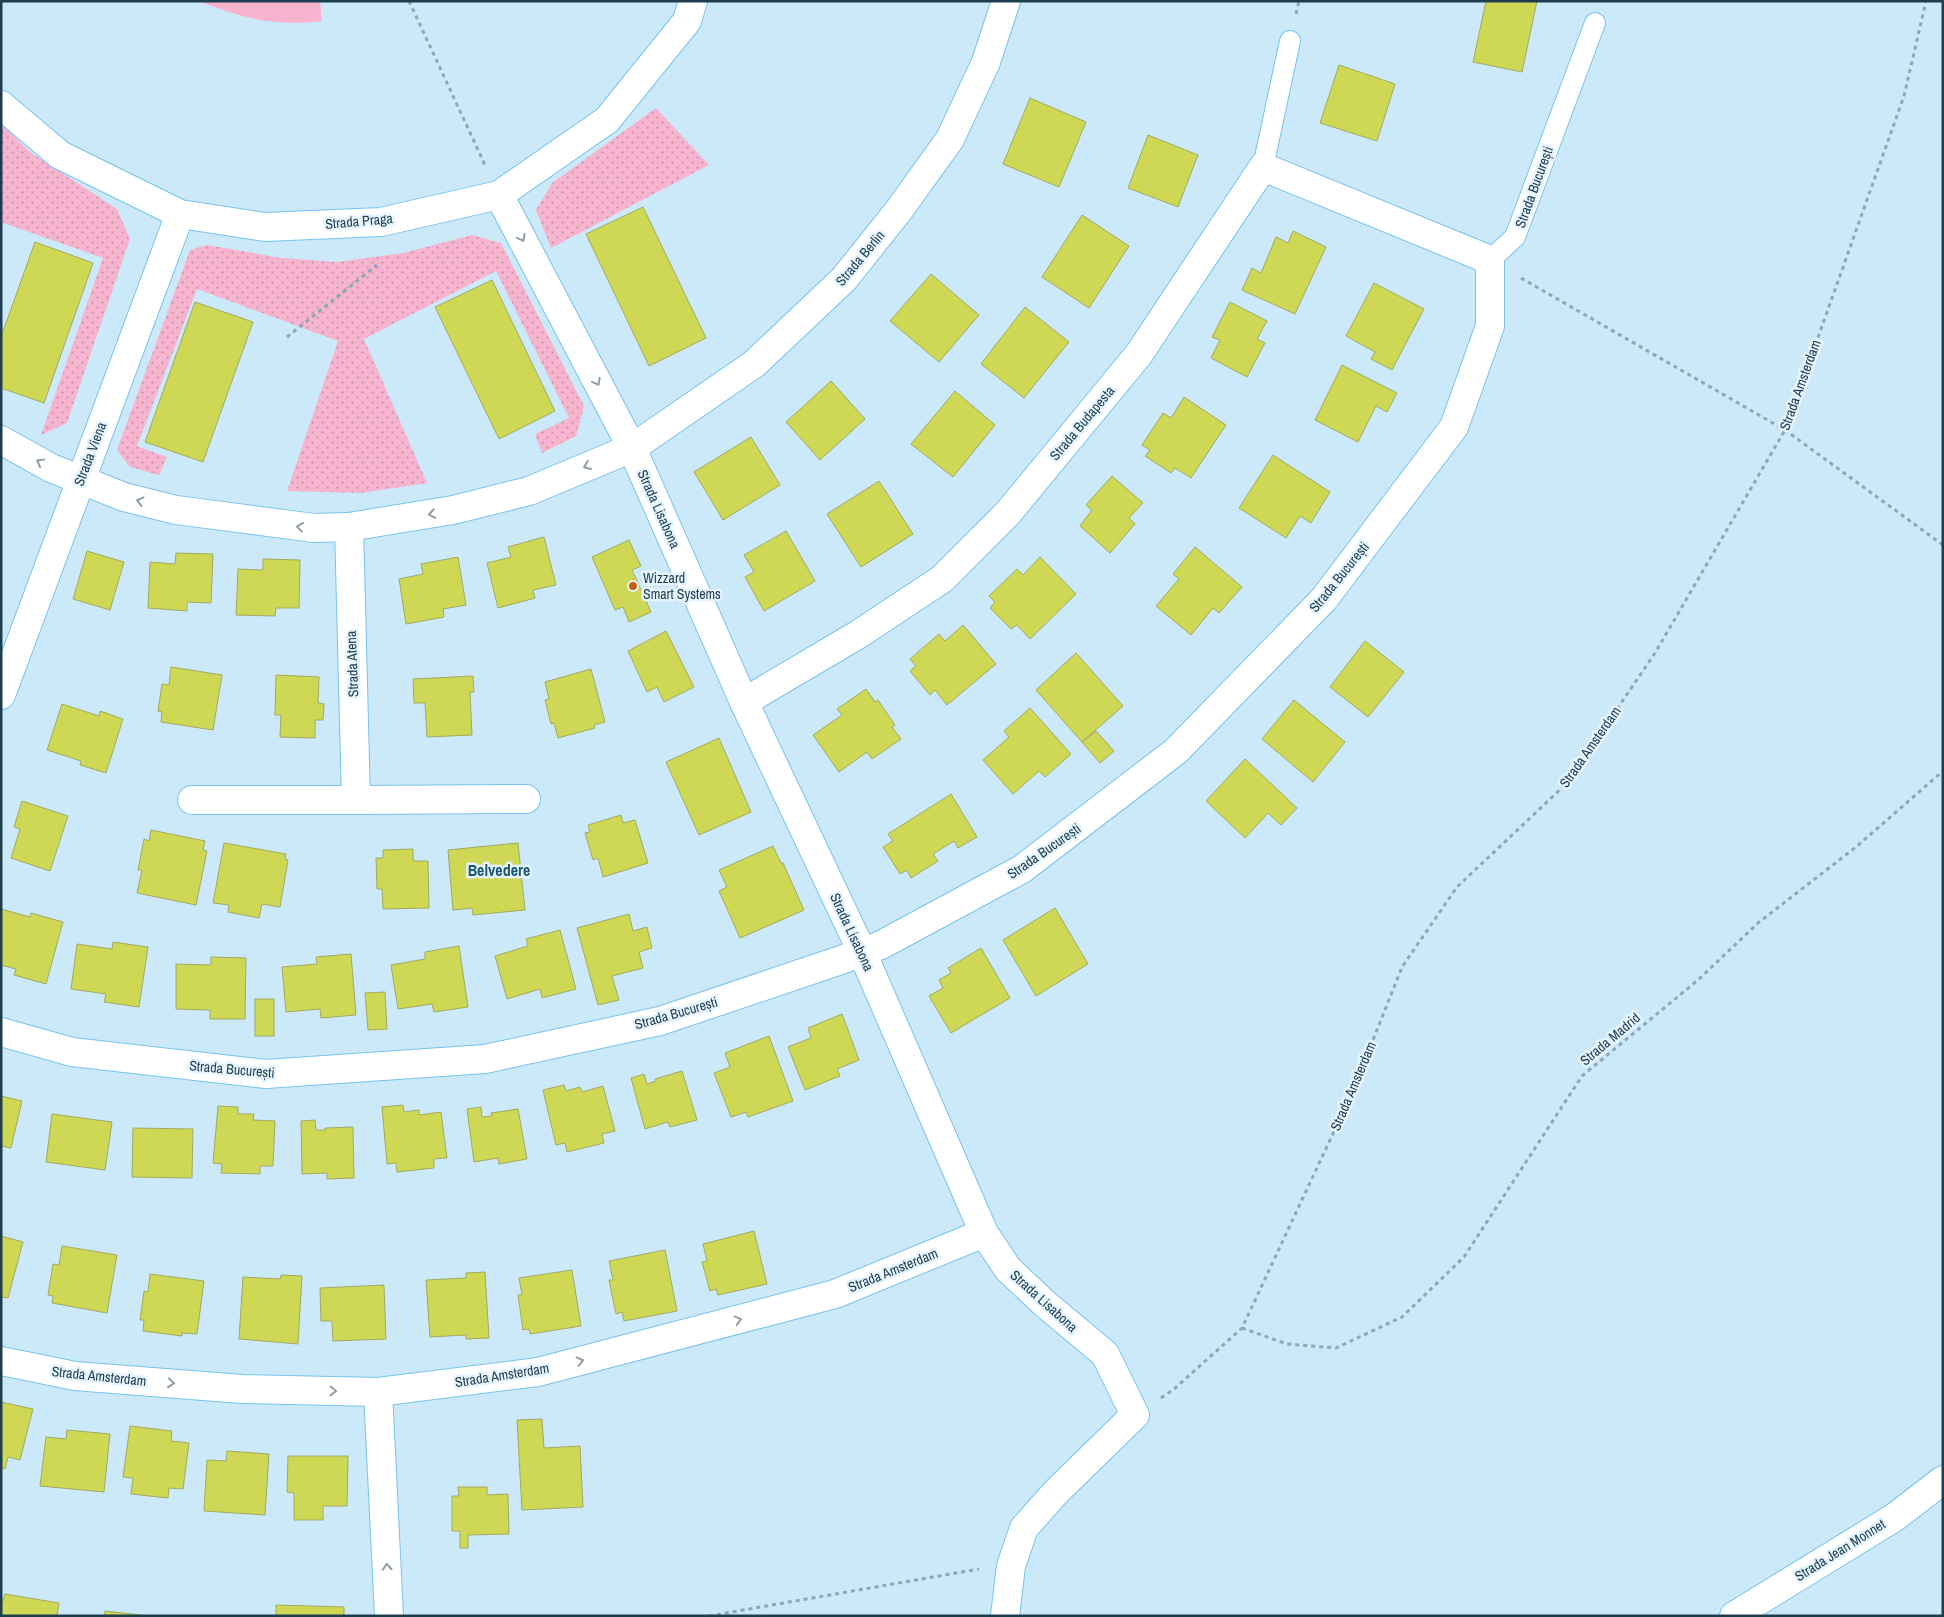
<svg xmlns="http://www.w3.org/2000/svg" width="1944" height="1617" viewBox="0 0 1944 1617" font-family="'Archivo Narrow',sans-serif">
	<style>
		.green { fill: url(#green-dots) }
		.pitch { fill: #f6b4ce }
		.building { fill: #ced854; stroke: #a2aa61 }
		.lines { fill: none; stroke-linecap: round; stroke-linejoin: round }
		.service-casing { stroke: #77c3ed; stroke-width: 22 }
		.minor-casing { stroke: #77c3ed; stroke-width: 30 }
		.path { stroke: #8aa8b9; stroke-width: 3; stroke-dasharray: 4 4; stroke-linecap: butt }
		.service { stroke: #fff; stroke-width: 20 }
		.minor { stroke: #fff; stroke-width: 28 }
		.oneway { stroke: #8e9ea7 }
		.poi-dot { fill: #bf6313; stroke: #e6f4fd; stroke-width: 2 }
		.labels { text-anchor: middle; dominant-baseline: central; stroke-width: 5; stroke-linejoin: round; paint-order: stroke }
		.street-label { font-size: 14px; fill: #1e3e4f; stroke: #e6f4fd }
		.poi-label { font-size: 14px; fill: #1e3e4f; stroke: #e6f4fd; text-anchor: start }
		.quarter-label { font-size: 16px; font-weight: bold; fill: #1b5774; stroke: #e6f4fd }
	</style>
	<defs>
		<pattern id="green-dots" width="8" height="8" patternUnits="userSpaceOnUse" patternTransform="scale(1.25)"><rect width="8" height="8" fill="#f6b4ce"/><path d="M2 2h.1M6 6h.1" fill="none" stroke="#c794aa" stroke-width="1.8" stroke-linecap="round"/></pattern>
	</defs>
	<rect width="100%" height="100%" fill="#cce9fa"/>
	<g class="green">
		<polygon points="656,108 709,165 551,248 536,210 552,183"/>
		<polygon points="1,123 30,152 117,209 130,239 67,423 41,435 103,258 1,222"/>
		<polygon points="472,235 501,243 584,406 576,436 542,453 535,434 569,418 496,271 364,339 427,483 361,493 287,491 338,341 197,289 137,446 167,457 159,475 130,467 117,450 190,250 207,245 281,258 337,262 403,253"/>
	</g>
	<path class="pitch" d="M199 1H320L322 21C277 27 240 18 199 1Z"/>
	<g class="building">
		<polygon points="1486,1 1537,1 1522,72 1473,62"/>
		<polygon points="1339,65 1395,84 1377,141 1320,123"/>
		<polygon points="1030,98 1086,122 1059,187 1003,164"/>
		<polygon points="1148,135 1198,155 1178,207 1128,188"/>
		<polygon points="643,207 706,338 649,366 586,234"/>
		<polygon points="1082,215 1129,246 1089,308 1042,277"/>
		<polygon points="1293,231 1326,247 1295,314 1242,290 1252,268 1261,273 1276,237 1288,243"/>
		<polygon points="35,242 93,263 44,403 1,388 1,337"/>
		<polygon points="931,274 979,315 939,362 890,321"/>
		<polygon points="492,280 555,411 499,439 435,307"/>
		<polygon points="1374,283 1424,309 1392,370 1371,359 1375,352 1346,336"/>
		<polygon points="195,302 253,322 203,462 145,442"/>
		<polygon points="1230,302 1267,321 1257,339 1265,343 1247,377 1211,358 1220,340 1212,337"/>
		<polygon points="1025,307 1069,342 1024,398 981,364"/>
		<polygon points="1342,365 1397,393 1387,412 1376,406 1358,442 1315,420"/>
		<polygon points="831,381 865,419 820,460 786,422"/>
		<polygon points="955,391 995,425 953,477 911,444"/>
		<polygon points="1184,397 1226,425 1191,478 1175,468 1171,473 1145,456 1150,450 1142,445 1163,413 1171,418"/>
		<polygon points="751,437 780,485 723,520 694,472"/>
		<polygon points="1273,455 1330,492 1311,523 1300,516 1286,538 1239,508"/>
		<polygon points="1112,476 1143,503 1129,518 1135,524 1110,553 1080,526 1092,510 1086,505"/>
		<polygon points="879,481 913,534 861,567 827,514"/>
		<polygon points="786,531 815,581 764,611 745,577 754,572 744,555"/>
		<polygon points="544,537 556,585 533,590 535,598 498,608 487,563 511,557 508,547"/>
		<polygon points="629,540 641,566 632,570 651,612 629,622 623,607 615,610 592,557"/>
		<polygon points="1195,547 1242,587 1219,613 1213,608 1191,635 1156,606 1179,579 1173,574"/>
		<polygon points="87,551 124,562 110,610 73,599"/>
		<polygon points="176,553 213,554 211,603 187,602 187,611 148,608 150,562 175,564"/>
		<polygon points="458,557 466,605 443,609 444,617 406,624 399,579 423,574 421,564"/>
		<polygon points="1040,557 1076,594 1030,639 1017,625 1011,629 990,608 995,602 989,596 1017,569 1023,575"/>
		<polygon points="263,559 300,560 299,608 276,608 275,616 236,615 238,569 263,570"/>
		<polygon points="963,625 996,664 947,705 935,690 930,695 910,671 916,666 910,659 939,634 945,641"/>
		<polygon points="666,631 694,687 664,702 657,687 647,692 628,651"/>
		<polygon points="1365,641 1404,672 1368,717 1330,687"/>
		<polygon points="1076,653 1123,706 1082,742 1036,690"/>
		<polygon points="171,667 222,675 213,730 161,722 162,712 158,711 162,684 169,685"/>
		<polygon points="591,669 605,722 594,725 595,728 558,738 554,723 551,724 545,700 549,699 545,682"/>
		<polygon points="276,675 319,677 318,703 324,704 323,720 315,720 315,738 280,737 281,715 275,715"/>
		<polygon points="473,676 474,692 470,692 472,735 427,737 425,703 414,703 413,679"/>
		<polygon points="866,689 875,702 878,700 895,725 892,727 901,739 872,759 867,752 839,772 813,735 842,715 837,709"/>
		<polygon points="1294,700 1345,742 1313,782 1262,739"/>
		<polygon points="62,704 99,716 100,711 123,719 106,773 80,765 81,761 47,750"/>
		<polygon points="1030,708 1071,754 1045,777 1039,771 1013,794 983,760 1009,737 1004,731"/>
		<polygon points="1096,731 1114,751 1100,763 1082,742"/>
		<polygon points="719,738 751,812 699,835 666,762"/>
		<polygon points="1245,759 1297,808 1281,825 1268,813 1245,838 1206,801"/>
		<polygon points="951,794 977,837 958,848 954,841 933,854 938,861 911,878 907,870 900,874 883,847 893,841 888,834"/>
		<polygon points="22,801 68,816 50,871 11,858 20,829 14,827"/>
		<polygon points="621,815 623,823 635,820 648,863 603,877 598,858 593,860 585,833 590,832 588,825"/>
		<polygon points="151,830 205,841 203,850 207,851 196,905 137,893 142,870 138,870 144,839 149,841"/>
		<polygon points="224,843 286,854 285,859 288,860 280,907 262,904 259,918 228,912 229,905 213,903"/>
		<polygon points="518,843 525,910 473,915 472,908 453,910 448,850"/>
		<polygon points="773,846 781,863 783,863 804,910 740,938 719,891 727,887 719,870"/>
		<polygon points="413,849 413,861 428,861 429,908 383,909 382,889 377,889 376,858 383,858 383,850"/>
		<polygon points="1055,908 1088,964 1036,996 1003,940"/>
		<polygon points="1,909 30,917 31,913 63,922 46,984 14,975 16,969 1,965"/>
		<polygon points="629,914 633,931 647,927 652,948 639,952 643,968 612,976 619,1000 598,1005 577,928"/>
		<polygon points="560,930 576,989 542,998 540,989 507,999 495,956 528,946 526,939"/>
		<polygon points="113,942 148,947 139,1007 104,1002 106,994 71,989 77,944 112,949"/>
		<polygon points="459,946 468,1007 434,1012 432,1004 398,1009 391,965 425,959 425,952"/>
		<polygon points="981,948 1010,998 951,1033 929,996 943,988 939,980 951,973 948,968"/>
		<polygon points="351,954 356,1015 321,1018 320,1009 286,1012 282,967 317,964 316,957"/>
		<polygon points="211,957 246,958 245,1019 210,1019 210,1010 176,1009 176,964 211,965"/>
		<polygon points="385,992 387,1029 368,1030 365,993"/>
		<rect x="255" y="999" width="19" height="37"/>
		<polygon points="842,1014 859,1060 837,1069 840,1076 805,1090 788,1047 811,1038 808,1028"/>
		<polygon points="769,1036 793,1101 748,1117 746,1112 731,1117 714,1073 730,1067 725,1053"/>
		<polygon points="682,1071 697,1120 670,1127 668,1122 645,1129 631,1078 644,1074 647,1084 656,1081 655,1079"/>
		<polygon points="564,1085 566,1091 580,1087 582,1092 603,1086 615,1131 602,1134 604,1143 567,1152 565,1143 556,1145 543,1090"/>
		<polygon points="1,1096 22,1101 11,1148 1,1146"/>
		<polygon points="403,1105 404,1112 419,1110 419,1115 441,1112 447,1158 434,1159 434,1168 397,1172 396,1163 387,1164 382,1107"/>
		<polygon points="218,1106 238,1107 238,1114 254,1114 253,1120 275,1121 273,1166 260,1166 260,1174 221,1173 222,1164 213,1163"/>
		<polygon points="481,1107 482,1117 492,1116 491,1113 518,1109 527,1159 499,1164 498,1158 474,1162 467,1109"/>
		<polygon points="52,1114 112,1122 105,1170 46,1162"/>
		<polygon points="315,1120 316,1130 325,1130 325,1128 353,1127 354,1178 327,1179 327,1173 302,1174 301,1121"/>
		<polygon points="133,1128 193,1129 192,1178 132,1177"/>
		<polygon points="754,1231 767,1284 718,1295 716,1289 710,1291 702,1262 707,1261 703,1244"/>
		<polygon points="1,1236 23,1242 8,1298 1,1297"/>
		<polygon points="62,1246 117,1255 107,1313 52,1303 53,1296 48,1295 53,1264 59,1265"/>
		<polygon points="665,1250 677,1311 624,1321 622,1312 616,1314 609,1280 613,1280 609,1261"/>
		<polygon points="572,1270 581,1326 530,1334 529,1329 523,1330 518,1295 522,1295 519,1278"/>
		<polygon points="485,1272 489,1338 466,1339 466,1335 430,1337 426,1280 466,1278 466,1273"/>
		<polygon points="150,1274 204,1281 197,1334 182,1333 182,1336 143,1331 144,1320 140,1320 144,1291 148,1292"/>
		<polygon points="281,1275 302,1276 298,1344 239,1339 243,1277 280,1279"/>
		<polygon points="384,1285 386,1339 333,1341 332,1321 321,1321 320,1288"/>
		<polygon points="1,1402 33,1409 20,1460 8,1457 5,1469 1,1468"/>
		<polygon points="542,1419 544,1448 580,1446 583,1507 522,1510 517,1420"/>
		<polygon points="130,1426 172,1431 171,1441 189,1443 183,1489 169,1488 168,1498 131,1494 133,1478 123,1477"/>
		<polygon points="67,1430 110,1434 104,1492 40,1486 46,1437 66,1439"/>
		<polygon points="227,1451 269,1454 265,1515 204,1511 207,1460 226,1461"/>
		<polygon points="288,1456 348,1456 347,1506 323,1506 323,1520 294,1520 294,1493 287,1492"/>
		<polygon points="458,1487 487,1487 487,1495 508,1494 509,1534 468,1535 468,1548 460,1548 460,1531 452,1531 452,1496 459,1496"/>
		<polygon points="5,1594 59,1603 57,1616 1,1616 1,1606"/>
		<polygon points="276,1605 344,1607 344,1616 276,1616"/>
		<polygon points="105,1611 150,1616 104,1616"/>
	</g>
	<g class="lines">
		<g class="service-casing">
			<g id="service">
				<polyline points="1263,167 1290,41"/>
				<polyline points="1490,260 1515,237 1595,23"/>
			</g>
		</g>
		<g class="minor-casing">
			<g id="minor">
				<polyline points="1,105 60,155 180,214 265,227 381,222 499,195 607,120 687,21 693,1"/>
				<polyline points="499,195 632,448 744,702 862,952 984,1233 1008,1269 1044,1303 1105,1354 1135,1415 1056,1492 1024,1528 1011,1566 1005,1616"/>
				<polyline points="1,440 51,468 124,497 176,510 314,528 349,527 453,510 529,491 632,448 754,364 844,279 899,210 950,139 986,62 1006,1"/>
				<polyline points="1,695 180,214"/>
				<polyline points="192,800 356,800 349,527"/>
				<polyline points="356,800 526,799"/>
				<polyline points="1,1032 72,1052 266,1074 485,1059 660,1021 841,960 881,945 1022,869 1176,751 1324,599 1454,427 1490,326 1490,260 1263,167 1139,354 1008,513 942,579 859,634 744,702"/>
				<polyline points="1,1361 75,1376 242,1389 378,1392 538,1372 835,1294 984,1233"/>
				<polyline points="378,1392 389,1616"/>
				<polyline points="1734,1616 1895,1517 1943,1480"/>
			</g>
		</g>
		<g class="path">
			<polyline points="409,1 485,165"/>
			<polyline points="1296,14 1299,1"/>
			<polyline points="1521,278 1785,430 1943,545"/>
			<polyline points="287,337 377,265"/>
			<polyline points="1242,1328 1287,1344 1336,1348 1402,1317 1464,1257 1582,1076 1698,980 1758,923 1856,847 1943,771"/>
			<polyline points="1161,1398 1173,1390 1242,1328 1352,1093 1402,967 1457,887 1567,783 1655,653 1785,430 1904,96 1926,1"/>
			<polyline points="709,1616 979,1569"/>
		</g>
		<use href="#service" class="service"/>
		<use href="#minor" class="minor"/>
	</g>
	<defs><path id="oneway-chevron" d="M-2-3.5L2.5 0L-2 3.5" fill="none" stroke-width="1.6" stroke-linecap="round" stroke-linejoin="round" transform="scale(1.25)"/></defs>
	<g class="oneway">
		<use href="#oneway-chevron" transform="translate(522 238) rotate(62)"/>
		<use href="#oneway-chevron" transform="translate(597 382) rotate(62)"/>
		<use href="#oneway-chevron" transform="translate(40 462) rotate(-151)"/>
		<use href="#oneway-chevron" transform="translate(587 466) rotate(157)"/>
		<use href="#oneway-chevron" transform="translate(140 501) rotate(-166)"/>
		<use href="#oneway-chevron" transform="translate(432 514) rotate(170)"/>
		<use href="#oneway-chevron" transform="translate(300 527) rotate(-173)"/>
		<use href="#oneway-chevron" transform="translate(738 1320) rotate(-15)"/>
		<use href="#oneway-chevron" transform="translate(580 1361) rotate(-14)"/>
		<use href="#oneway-chevron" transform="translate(171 1383) rotate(5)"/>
		<use href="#oneway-chevron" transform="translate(333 1391) rotate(1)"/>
		<use href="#oneway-chevron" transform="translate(387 1567) rotate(-93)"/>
	</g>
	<circle class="poi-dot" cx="633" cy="586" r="5"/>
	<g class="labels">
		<g class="street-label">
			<text transform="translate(1534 187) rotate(-70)">Strada București</text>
			<text transform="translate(359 221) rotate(-5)">Strada Praga</text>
			<text transform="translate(860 258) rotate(-50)">Strada Berlin</text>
			<text transform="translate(1800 385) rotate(-70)">Strada Amsterdam</text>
			<text transform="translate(1082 423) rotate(-50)">Strada Budapesta</text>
			<text transform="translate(90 454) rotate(-69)">Strada Viena</text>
			<text transform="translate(659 509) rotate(66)">Strada Lisabona</text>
			<text transform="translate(1339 577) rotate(-51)">Strada București</text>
			<text transform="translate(352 664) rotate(-92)">Strada Atena</text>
			<text transform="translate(1590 747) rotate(-55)">Strada Amsterdam</text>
			<text transform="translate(1044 851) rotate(-35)">Strada București</text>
			<text transform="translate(852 932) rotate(65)">Strada Lisabona</text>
			<text transform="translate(676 1013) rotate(-16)">Strada București</text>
			<text transform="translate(1610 1039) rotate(-40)">Strada Madrid</text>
			<text transform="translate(232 1069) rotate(5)">Strada București</text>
			<text transform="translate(1353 1086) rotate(-67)">Strada Amsterdam</text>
			<text transform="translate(893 1270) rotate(-22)">Strada Amsterdam</text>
			<text transform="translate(1044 1301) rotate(42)">Strada Lisabona</text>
			<text transform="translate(502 1375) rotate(-9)">Strada Amsterdam</text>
			<text transform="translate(99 1376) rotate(6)">Strada Amsterdam</text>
			<text transform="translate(1840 1550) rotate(-32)">Strada Jean Monnet</text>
		</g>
		<g class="poi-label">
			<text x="643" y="578">Wizzard<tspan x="643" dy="16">Smart Systems</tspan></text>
		</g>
		<g class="quarter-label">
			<text x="499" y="870">Belvedere</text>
		</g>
	</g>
	<rect width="1944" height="1617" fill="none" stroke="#1e3e4f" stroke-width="5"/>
</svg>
